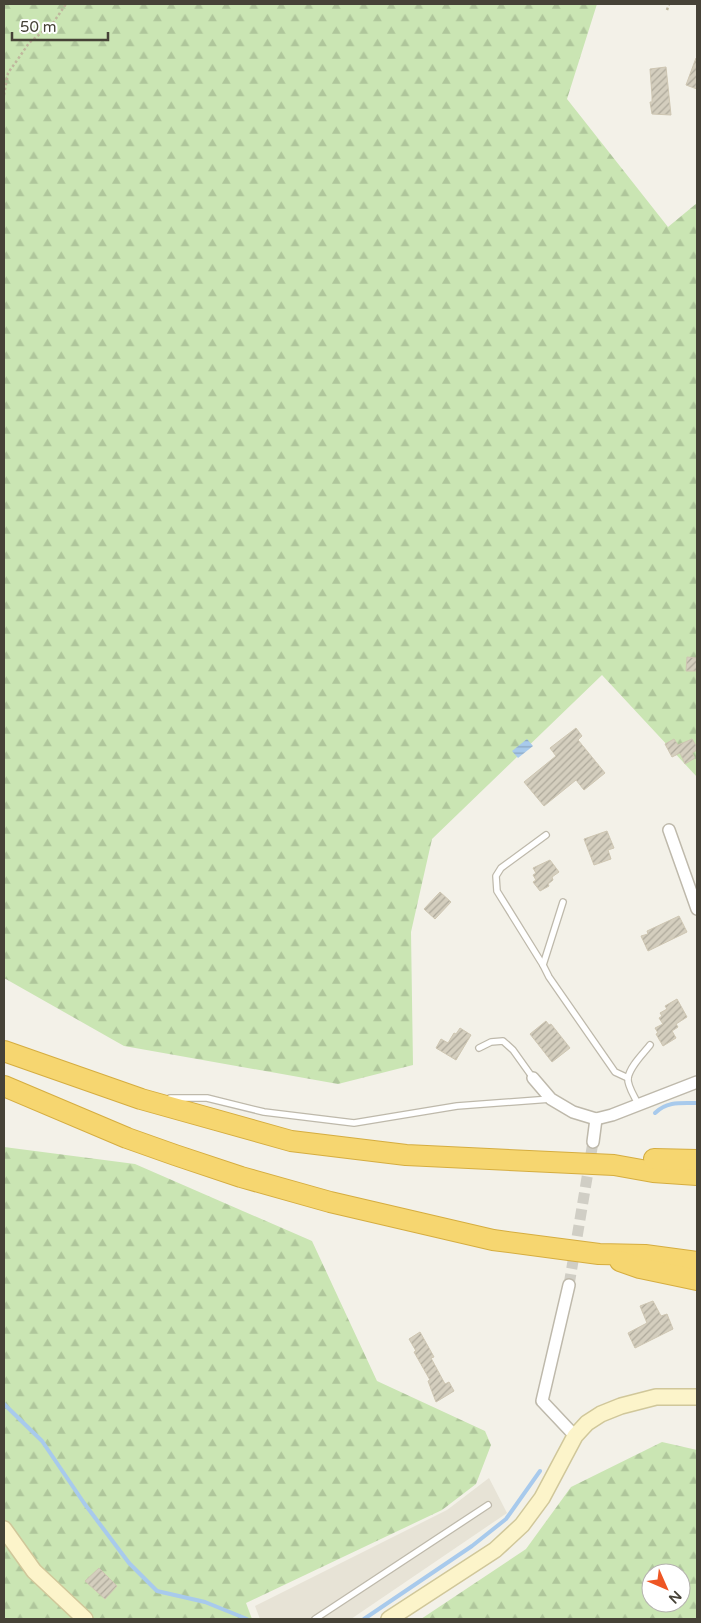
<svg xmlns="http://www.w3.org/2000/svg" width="701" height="1623" viewBox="0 0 701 1623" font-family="'Varela Round',sans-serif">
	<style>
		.residential { fill: #e7e3d6 }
		.forest { fill: url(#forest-firs); fill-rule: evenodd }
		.water { fill: url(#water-rules) }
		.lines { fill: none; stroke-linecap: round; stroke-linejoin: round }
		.stream { stroke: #a8caec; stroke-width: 4 }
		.building { fill: url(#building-hatch); stroke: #cec6b2 }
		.street-tunnel { stroke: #d0cec5; stroke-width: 11; stroke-dasharray: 11 5.5; stroke-linecap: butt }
		.lane-casing { stroke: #beb9ab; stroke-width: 8 }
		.street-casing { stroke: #beb9ab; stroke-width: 14 }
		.secondary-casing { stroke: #d0c79a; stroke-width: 18 }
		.highway-casing { stroke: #d5ad40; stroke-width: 22 }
		.path { stroke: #bfb69d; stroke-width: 2.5; stroke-dasharray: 2.5 2.5; stroke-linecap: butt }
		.lane { stroke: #fff; stroke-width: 5.5 }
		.street { stroke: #fff; stroke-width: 11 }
		.secondary { stroke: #fcf4ca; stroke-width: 15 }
		.highway { stroke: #f6d670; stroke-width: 20 }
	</style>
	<defs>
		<pattern id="forest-firs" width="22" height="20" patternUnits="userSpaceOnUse" patternTransform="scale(1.25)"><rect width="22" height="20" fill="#cae5b3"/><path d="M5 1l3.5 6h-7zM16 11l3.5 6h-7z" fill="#afc69b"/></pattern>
		<pattern id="water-rules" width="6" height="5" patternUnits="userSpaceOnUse" patternTransform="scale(1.25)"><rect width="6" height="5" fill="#a8caec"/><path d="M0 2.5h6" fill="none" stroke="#8ba6c0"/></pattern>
		<pattern id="building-hatch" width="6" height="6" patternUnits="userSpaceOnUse" patternTransform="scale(1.25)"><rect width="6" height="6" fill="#d4cebe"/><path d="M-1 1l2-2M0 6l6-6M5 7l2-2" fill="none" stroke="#aea99b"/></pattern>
	</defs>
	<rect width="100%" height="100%" fill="#f3f1e8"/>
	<polygon class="residential" points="489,1478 507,1513 351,1619 260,1619 255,1606 447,1510"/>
	<g class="forest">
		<polygon points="4,4 597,4 567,99 668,227 697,203 697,777 602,675 432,839 411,932 413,1065 338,1084 124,1046 4,978"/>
		<polygon points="4,1147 135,1164 312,1241 377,1381 485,1431 491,1445 476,1484 442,1510 246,1603 252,1619 4,1619"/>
		<path d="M662 1442 697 1450V1619H421L526 1549 571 1487ZM651 1573H681V1603H651Z"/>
	</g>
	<polygon class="water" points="527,739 533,746 518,758 512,751"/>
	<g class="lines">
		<g class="stream">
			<path d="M655 1113C667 1101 681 1103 697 1103"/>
			<polyline points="4,1404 42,1441 84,1503 129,1563 157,1591 205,1602 247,1619"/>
			<polyline points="364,1619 472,1546 506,1519 540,1471"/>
		</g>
	</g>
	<g class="building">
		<polygon points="696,58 697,58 697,89 686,85"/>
		<polygon points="666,67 671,115 652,114 650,102 652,102 652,96 650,69"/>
		<polygon points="687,657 697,658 697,671 686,671"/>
		<polygon points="576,728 582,736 578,740 605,773 584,790 576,780 544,806 524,782 556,756 550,748"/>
		<polygon points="674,739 678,745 692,739 697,747 697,750 692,753 695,758 685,764 680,753 672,757 665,744"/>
		<polygon points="607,831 614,848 608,850 611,859 594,865 584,839"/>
		<polygon points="550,860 559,872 552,877 553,880 548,884 549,886 540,891 533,882 536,880 533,875 536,873 533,868"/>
		<polygon points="440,892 451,902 435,919 424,909"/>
		<polygon points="679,916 687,932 648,951 641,936 648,934 647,931"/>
		<polygon points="677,999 687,1017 676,1024 678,1027 672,1031 676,1038 663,1046 656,1034 658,1033 655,1028 663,1024 659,1018 662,1016 660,1013 667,1009 665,1006"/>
		<polygon points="546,1021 549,1025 551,1024 570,1048 552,1062 530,1034"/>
		<polygon points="460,1028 471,1035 456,1060 436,1048 441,1039 448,1043 454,1033 456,1034"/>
		<polygon points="653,1301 661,1316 667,1314 673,1329 635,1348 628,1333 647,1323 640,1306"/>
		<polygon points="420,1332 434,1357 431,1358 445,1384 449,1382 454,1391 436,1402 428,1381 430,1380 414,1352 416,1351 409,1339"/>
		<polygon points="99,1568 117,1586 105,1599 85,1581"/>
	</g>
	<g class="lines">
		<polyline class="street-tunnel" points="569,1285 593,1142"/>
		<g class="lane-casing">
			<g id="lane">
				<polyline points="563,902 543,965 549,977 615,1072 628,1078"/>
				<polyline points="543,965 497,891 496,876 501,868 546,835"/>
				<polyline points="479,1048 491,1042 503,1041 513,1050 533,1078"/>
				<polyline points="170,1098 207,1098 264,1112 354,1123 457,1106 551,1099"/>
				<path d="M638 1104C635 1097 627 1086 628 1078 630 1066 643 1054 650 1045"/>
				<polyline points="315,1619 488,1505"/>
			</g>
		</g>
		<g class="street-casing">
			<g id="street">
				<polyline points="669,830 697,909"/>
				<polyline points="533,1078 551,1099 573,1112 596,1119 612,1115 697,1082"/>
				<polyline points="593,1142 596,1119"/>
				<polyline points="569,1285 542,1401 575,1436"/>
			</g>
		</g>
		<g class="secondary-casing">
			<g id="secondary">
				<polyline points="4,1529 34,1571 85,1619"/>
				<polyline points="389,1619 495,1550 522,1525 542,1498 575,1436 587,1423 601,1414 621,1406 656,1397 697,1397"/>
			</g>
		</g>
		<g class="highway-casing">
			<g id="highway">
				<polyline points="4,1051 141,1099 291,1141 406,1155 614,1165 653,1172 697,1175"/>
				<polyline points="4,1086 127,1138 175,1155 241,1177 330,1202 493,1240 599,1254 645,1255 697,1262"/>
				<polyline points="654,1159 697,1160"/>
				<polyline points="620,1261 640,1268 697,1280"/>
			</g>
		</g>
		<g class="path">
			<polyline points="667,10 669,4"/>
			<polyline points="4,95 8,73 18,59 29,43 53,23 66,4"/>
		</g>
		<use href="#lane" class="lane"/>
		<use href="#street" class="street"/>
		<use href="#secondary" class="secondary"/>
		<use href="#highway" class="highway"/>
	</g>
	<rect width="701" height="1623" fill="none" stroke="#464237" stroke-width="10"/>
	<g transform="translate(666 1588) rotate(135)"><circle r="24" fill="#ffffff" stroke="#b5b3af"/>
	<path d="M0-4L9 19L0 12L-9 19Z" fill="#ee5624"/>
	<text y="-8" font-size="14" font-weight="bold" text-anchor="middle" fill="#464237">N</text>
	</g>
	<path d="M12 32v8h96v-8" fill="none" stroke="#464237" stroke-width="2.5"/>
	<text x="20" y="32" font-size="15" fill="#464237" stroke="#ffffff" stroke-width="4" paint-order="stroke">50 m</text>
</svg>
